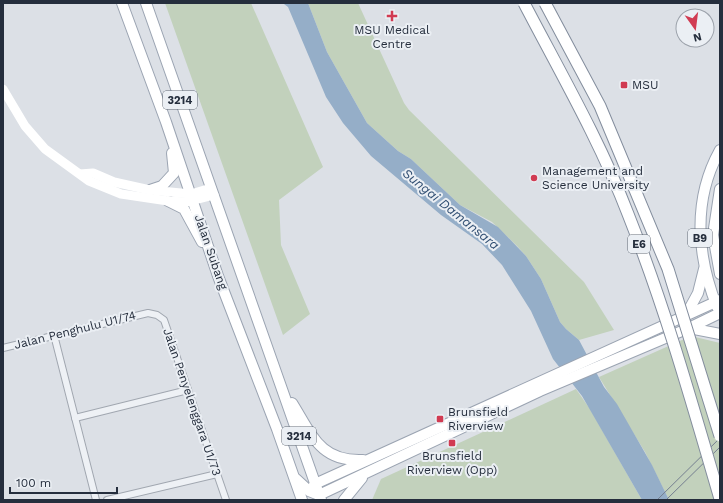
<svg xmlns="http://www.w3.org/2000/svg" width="723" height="503" viewBox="0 0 723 503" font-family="'Work Sans',sans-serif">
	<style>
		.green { fill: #c2d1bc }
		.water { fill: #95aec8 }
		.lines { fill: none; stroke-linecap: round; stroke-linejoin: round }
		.street-casing { stroke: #a1a7b0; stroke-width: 8 }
		.primary-casing { stroke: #9ba4b2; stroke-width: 12 }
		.street { stroke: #eef1f5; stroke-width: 6 }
		.secondary { stroke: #fff; stroke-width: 9 }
		.primary { stroke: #fff; stroke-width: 10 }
		.tram { stroke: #757f90; stroke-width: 1 }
		.highway-bridge-casing { stroke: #838d9d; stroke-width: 13; stroke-linecap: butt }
		.highway-bridge { stroke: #fff; stroke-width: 11 }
		.poi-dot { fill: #d13b52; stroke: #ebeff4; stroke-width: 1.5 }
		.labels { text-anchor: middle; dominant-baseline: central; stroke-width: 4; stroke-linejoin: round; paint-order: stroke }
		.shield { fill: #ebeff4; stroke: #606874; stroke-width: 1 }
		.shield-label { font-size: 11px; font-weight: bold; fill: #252e3d }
		.poi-label { font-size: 12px; fill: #252e3d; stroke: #ebeff4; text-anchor: start }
		.street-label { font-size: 12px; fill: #252e3d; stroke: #ebeff4 }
		.water-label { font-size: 13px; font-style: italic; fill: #2f4d71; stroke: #ebeff4 }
	</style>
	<rect width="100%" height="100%" fill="#dce0e6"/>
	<g class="green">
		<polygon points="165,3 251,3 323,167 279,200 281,245 310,314 283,335"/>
		<polygon points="308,3 358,3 404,103 409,110 584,282 614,330 579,340 566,329 560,322 541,279 526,256 517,246 492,222 460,205 411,159 398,151 367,123 327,52"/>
		<polygon points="691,336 720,343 720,500 669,500 645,452 599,377"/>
		<polygon points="576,389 590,409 642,500 372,500 381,479"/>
	</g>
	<polygon class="water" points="274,3 308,3 327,52 367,123 398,151 411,159 460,205 498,227 526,256 541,279 560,322 566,329 579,340 604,387 617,404 652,465 669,500 642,500 582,396 553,359 531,311 502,265 482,244 441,215 371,156 343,123 326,97 288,7 284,4"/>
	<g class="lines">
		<g class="street-casing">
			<g id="street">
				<polyline points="54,335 96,500"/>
				<polyline points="3,348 148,313 157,315 164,320 226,500"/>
				<polyline points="75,418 188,390"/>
				<polyline points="107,500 217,474"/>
			</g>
		</g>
		<g class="primary-casing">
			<g id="primary">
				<polyline points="122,3 166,122 218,276 277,429 302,500"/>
				<polyline points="146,3 321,500"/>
				<polyline points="720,189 713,235 720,274"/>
				<polyline points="150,190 162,186 174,173 172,153"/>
				<polyline points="168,201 184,209 202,242"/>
				<path d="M717 307C697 256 692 200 720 150"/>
				<polyline points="686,315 698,293 704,269"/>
				<polyline points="689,328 720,334"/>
				<path d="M292 403C312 435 320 462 363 460"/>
				<polyline points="296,479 309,491 319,495 540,391 689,328 720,313"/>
				<polyline points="312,488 315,484 720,300"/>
				<polyline points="344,500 362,478"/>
			</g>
		</g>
		<use href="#street" class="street"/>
		<g class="secondary">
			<polyline points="3,89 25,126 45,149 89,181 121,194 168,201 187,202 214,195"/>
			<polyline points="80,174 93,173 114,182 150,190 191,194 211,188"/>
		</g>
		<use href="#primary" class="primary"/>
		<g class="tram">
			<polyline points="657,500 720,438"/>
			<polyline points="666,500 720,447"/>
		</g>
		<g class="highway-bridge-casing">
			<g id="highway-bridge">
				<path d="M524 3C560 72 600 141 628 214 665 307 692 403 720 499"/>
				<polyline points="545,3 600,106 668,269 720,436"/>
			</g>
		</g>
		<use href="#highway-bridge" class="highway-bridge"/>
	</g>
	<g class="poi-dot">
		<path d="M390 10h4v4h4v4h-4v4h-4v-4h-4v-4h4z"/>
		<rect x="620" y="81" width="8" height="8" rx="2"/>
		<circle cx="534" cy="178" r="4"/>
		<rect x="436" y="415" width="8" height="8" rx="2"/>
		<rect x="448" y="439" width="8" height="8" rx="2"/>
	</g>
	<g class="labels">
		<g class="shield">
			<rect x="163" y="91" width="34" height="18" rx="3"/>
			<rect x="688" y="229" width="24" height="18" rx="3"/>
			<rect x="628" y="235" width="22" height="18" rx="3"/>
			<rect x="282" y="427" width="34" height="18" rx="3"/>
		</g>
		<g class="shield-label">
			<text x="180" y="100">3214</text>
			<text x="700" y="238">B9</text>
			<text x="639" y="244">E6</text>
			<text x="299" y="436">3214</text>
		</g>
		<g class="poi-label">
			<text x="392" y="30" text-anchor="middle">MSU Medical<tspan x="392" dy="14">Centre</tspan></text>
			<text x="632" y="85">MSU</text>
			<text x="542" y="171">Management and<tspan x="542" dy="14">Science University</tspan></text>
			<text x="448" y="412">Brunsfield<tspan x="448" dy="14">Riverview</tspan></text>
			<text x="452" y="456" text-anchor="middle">Brunsfield<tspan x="452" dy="14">Riverview (Opp)</tspan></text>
		</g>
		<g class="street-label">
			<text transform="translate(211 252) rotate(71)">Jalan Subang</text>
			<text transform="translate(75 330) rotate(-14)">Jalan Penghulu U1/74</text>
			<text transform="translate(192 402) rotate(71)">Jalan Penyelenggara U1/73</text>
		</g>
		<g class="water-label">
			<text transform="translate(451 209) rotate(39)">Sungai Damansara</text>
		</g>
	</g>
	<rect width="723" height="503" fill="none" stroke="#252e3d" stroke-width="8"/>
	<g transform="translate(695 28) rotate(166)"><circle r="19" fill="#ebeff4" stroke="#9ca2ab"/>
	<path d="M0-3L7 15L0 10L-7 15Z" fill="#d13b52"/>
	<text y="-6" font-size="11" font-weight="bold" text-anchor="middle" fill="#252e3d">N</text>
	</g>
	<path d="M10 487v6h107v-6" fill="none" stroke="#252e3d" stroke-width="2"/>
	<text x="16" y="487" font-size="12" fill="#252e3d" stroke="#ebeff4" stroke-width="3" paint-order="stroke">100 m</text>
</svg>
